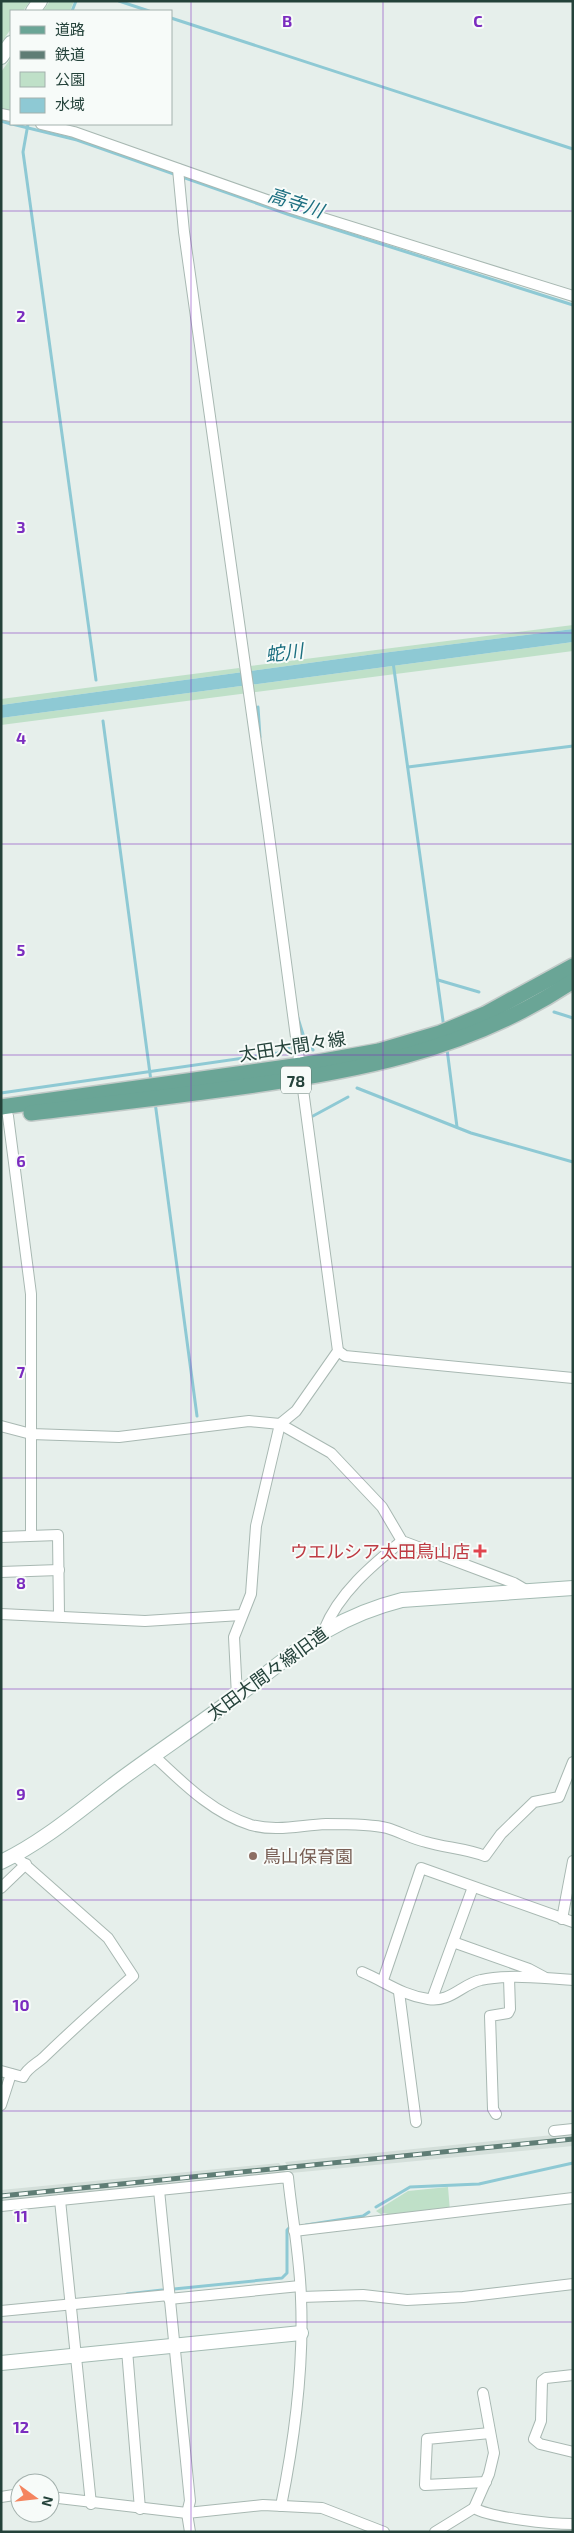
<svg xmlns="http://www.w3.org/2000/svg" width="574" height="2533" viewBox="0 0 574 2533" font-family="'Exo 2','Noto Sans JP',sans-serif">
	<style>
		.built { fill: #d4dfda }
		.green { fill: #bfe0c8 }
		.water { fill: #8ec9d4 }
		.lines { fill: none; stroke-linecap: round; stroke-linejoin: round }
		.stream { stroke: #8ec9d4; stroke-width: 3 }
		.street-casing { stroke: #a8b8b2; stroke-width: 12 }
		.secondary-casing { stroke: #a4bbb3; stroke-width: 16 }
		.primary-casing { stroke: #c2cac8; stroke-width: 18 }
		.street { stroke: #fff; stroke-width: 10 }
		.secondary { stroke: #fff; stroke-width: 14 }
		.primary { stroke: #6aa596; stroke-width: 15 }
		.rail-casing { stroke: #5f7d75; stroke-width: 5 }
		.rail { stroke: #f7fbf9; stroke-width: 3; stroke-dasharray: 9; stroke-linecap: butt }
		.grid { fill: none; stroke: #7b2cbf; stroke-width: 1; stroke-opacity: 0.55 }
		.health-dot { fill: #e0444e; stroke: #f7fbf9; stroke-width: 2 }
		.education-dot { fill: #8d6e63; stroke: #f7fbf9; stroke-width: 2 }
		.labels { text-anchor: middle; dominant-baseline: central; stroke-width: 4; stroke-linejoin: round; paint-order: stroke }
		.shield { fill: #f7fbf9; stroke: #637a73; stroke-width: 1 }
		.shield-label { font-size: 16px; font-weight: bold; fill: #24423a }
		.street-label { font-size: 18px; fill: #24423a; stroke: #f7fbf9 }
		.health-label { font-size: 18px; fill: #be3a42; stroke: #f7fbf9; text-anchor: end }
		.education-label { font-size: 18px; fill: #785e54; stroke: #f7fbf9; text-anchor: start }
		.water-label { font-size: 19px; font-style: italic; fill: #1c6f80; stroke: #f7fbf9 }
		.grid-label { font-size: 16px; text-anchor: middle; font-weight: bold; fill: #7b2cbf; stroke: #f7fbf9; stroke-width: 4; stroke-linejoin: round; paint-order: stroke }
	</style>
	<rect width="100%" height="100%" fill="#e6efeb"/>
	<g class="built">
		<polygon points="573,2133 573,2146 291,2173 285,2162"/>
		<polygon points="279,2163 286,2173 1,2201 1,2190"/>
	</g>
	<g class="green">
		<polygon points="1,1 30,1 23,11 11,11 11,29 1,43"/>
		<polygon points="50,1 74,1 70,11 43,11"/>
		<polygon points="11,58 11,111 1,109 1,72"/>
		<polygon points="573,625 573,629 382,653 1,705 1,699 239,668 240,670 250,668 250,666"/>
		<polygon points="573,642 573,651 1,725 1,718"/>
		<polygon points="448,2187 450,2211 388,2216 388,2214 383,2213 382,2215 376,2211 408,2191"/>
	</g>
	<polygon class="water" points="573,629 573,642 1,718 1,705 382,653"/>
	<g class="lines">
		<g class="stream">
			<polyline points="119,1 149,11"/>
			<polyline points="72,11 76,1"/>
			<polyline points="171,18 573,149"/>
			<polyline points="1,121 11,124"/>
			<polyline points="12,124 77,140 290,215 573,305"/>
			<polyline points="28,124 23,152 96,680"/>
			<polyline points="393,662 444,1028"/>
			<polyline points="258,707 260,737"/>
			<polyline points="103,721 151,1081"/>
			<polyline points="408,767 573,746"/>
			<polyline points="438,980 479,992"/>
			<polyline points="554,1012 573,1018"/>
			<polyline points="297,1015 306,1044 313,1050"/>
			<polyline points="447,1049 457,1127"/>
			<polyline points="357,1088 471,1133 573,1162"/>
			<polyline points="1,1093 278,1053 287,1046 289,1048"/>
			<polyline points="155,1102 197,1416"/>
			<polyline points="313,1116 348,1097"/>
			<polyline points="376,2207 410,2187 479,2184 573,2163"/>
			<polyline points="306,2225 363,2216 369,2212"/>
			<polyline points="174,2289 282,2278 287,2273 287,2230 290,2227"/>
			<polyline points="127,2294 162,2290"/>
		</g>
		<g class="street-casing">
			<g id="street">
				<polyline points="1,114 11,116"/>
				<polyline points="41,124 74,132 281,205 573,296"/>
				<polyline points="178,169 184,232 268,828 338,1351 296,1411 280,1424 256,1526 251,1594 234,1637 237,1696"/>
				<polyline points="8,1116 31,1294 31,1535"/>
				<polyline points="338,1351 345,1356 573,1378"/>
				<polyline points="1,1426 31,1434 119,1437 249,1421 280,1424 331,1453 382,1507 402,1541 514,1583 526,1590"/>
				<polyline points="1,1537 58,1535 59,1615"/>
				<polyline points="1,1572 59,1570"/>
				<polyline points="1,1614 145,1621 241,1615"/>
				<path d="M324 1630C339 1593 371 1566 402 1541"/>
				<path d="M153 1755C182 1782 212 1813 251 1825 277 1832 301 1825 326 1824 343 1824 372 1824 387 1828 400 1832 413 1839 426 1842 446 1848 465 1848 485 1856L501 1834 534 1802 559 1797 573 1762"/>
				<polyline points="1,1888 26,1864"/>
				<polyline points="562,1919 573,1861"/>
				<polyline points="453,1942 529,1969 544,1977"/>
				<path d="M362 1972C386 1982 401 1995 428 1999 450 2003 462 1984 481 1980 505 1974 547 1978 573 1980"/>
				<polyline points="383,1980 421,1868 573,1922"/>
				<polyline points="399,1992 416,2122"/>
				<polyline points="432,1999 473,1887"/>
				<path d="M1 2071 23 2077C27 2068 36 2064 43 2058 72 2030 102 2003 133 1976L108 1938 14 1855"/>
				<polyline points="1,2105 11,2074"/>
				<polyline points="496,2114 493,2109 490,2016 508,2013 510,2009 509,1978"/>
				<polyline points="554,2131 573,2129"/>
				<polyline points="159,2190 190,2501 187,2513 190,2532"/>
				<polyline points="60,2200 91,2504"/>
				<path d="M1 2206 288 2177C292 2217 300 2258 301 2298 304 2369 295 2437 281 2506"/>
				<polyline points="294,2231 573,2198"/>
				<polyline points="301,2297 363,2295 407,2300 463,2297 573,2284"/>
				<polyline points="169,2299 300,2286"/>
				<polyline points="1,2311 169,2295"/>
				<polyline points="127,2350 140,2509"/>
				<polyline points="573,2375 546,2378 542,2381 541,2421 534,2439 540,2444 573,2452"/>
				<polyline points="486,2482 425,2485 427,2439 490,2433"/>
				<polyline points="1,2497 20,2494"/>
				<polyline points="50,2497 187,2513 263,2505 322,2508 384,2532"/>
				<polyline points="474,2508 489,2474 494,2453 483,2393"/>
				<path d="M435 2532 474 2508C491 2518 551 2524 573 2524"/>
			</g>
		</g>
		<g class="secondary-casing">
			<g id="secondary">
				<polyline points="33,11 40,1"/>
				<polyline points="1,57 11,43"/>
				<path d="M1 1862C43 1842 80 1810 117 1782 156 1753 197 1726 237 1696 295 1653 327 1619 402 1600L573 1588"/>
				<polyline points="1,2363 301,2333"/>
			</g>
		</g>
		<g class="primary-casing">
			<g id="primary">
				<polyline points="1,1107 301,1065 379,1051 440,1033 485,1014 573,966"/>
				<path d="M31 1113C96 1105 161 1098 226 1089 349 1073 467 1052 573 981"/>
			</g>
		</g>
		<use href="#street" class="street"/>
		<use href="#secondary" class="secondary"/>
		<use href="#primary" class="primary"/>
		<g class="rail-casing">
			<polyline id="rail" points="1,2196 573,2139"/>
		</g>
		<use href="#rail" class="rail"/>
	</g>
	<path class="grid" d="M191 1V2532M383 1V2532M1 211H573M1 422H573M1 633H573M1 844H573M1 1055H573M1 1267H573M1 1478H573M1 1689H573M1 1900H573M1 2111H573M1 2322H573"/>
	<path class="health-dot" d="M477.5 1543.5h5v5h5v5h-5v5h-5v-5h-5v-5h5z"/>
	<circle class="education-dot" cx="253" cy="1856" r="5"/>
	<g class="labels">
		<rect class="shield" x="281" y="1066.5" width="30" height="27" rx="4"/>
		<g class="shield-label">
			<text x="296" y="1080">78</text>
		</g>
		<g class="street-label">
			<text transform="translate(292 1046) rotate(-9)">太田大間々線</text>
			<text transform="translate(267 1673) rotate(-36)">太田大間々線旧道</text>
		</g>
		<g class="health-label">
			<text x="470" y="1551">ウエルシア太田鳥山店</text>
		</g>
		<g class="education-label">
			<text x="263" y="1856">鳥山保育園</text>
		</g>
		<g class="water-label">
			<text transform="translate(296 202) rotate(18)">高寺川</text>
			<text transform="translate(284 652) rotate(-7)">蛇川</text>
		</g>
	</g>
	<g class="grid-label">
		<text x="287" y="27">B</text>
		<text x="478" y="27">C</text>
		<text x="21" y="322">2</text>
		<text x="21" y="533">3</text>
		<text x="21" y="744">4</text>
		<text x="21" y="956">5</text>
		<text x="21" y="1167">6</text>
		<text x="21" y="1378">7</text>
		<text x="21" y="1589">8</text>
		<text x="21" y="1800">9</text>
		<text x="21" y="2011">10</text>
		<text x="21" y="2222">11</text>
		<text x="21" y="2433">12</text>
	</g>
	<rect width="574" height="2533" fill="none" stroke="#24423a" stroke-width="5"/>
	<rect x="10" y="10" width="162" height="115" fill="#f7fbf9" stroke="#a3b1ad"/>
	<rect x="20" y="26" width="25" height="8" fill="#6aa596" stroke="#a3b1ad"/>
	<text x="55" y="35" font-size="15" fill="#24423a">道路</text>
	<rect x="20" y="51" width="25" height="8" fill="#5f7d75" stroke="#a3b1ad"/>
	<text x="55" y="60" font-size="15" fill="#24423a">鉄道</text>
	<rect x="20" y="72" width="25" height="15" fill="#bfe0c8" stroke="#a3b1ad"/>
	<text x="55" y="85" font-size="15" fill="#24423a">公園</text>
	<rect x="20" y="98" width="25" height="15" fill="#8ec9d4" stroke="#a3b1ad"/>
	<text x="55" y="110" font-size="15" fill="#24423a">水域</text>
	<g transform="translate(35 2498) rotate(105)"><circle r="24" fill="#f7fbf9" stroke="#a3b1ad"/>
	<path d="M0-4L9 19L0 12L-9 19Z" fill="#f4845f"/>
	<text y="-8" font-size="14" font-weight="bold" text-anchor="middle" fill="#24423a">N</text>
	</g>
</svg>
